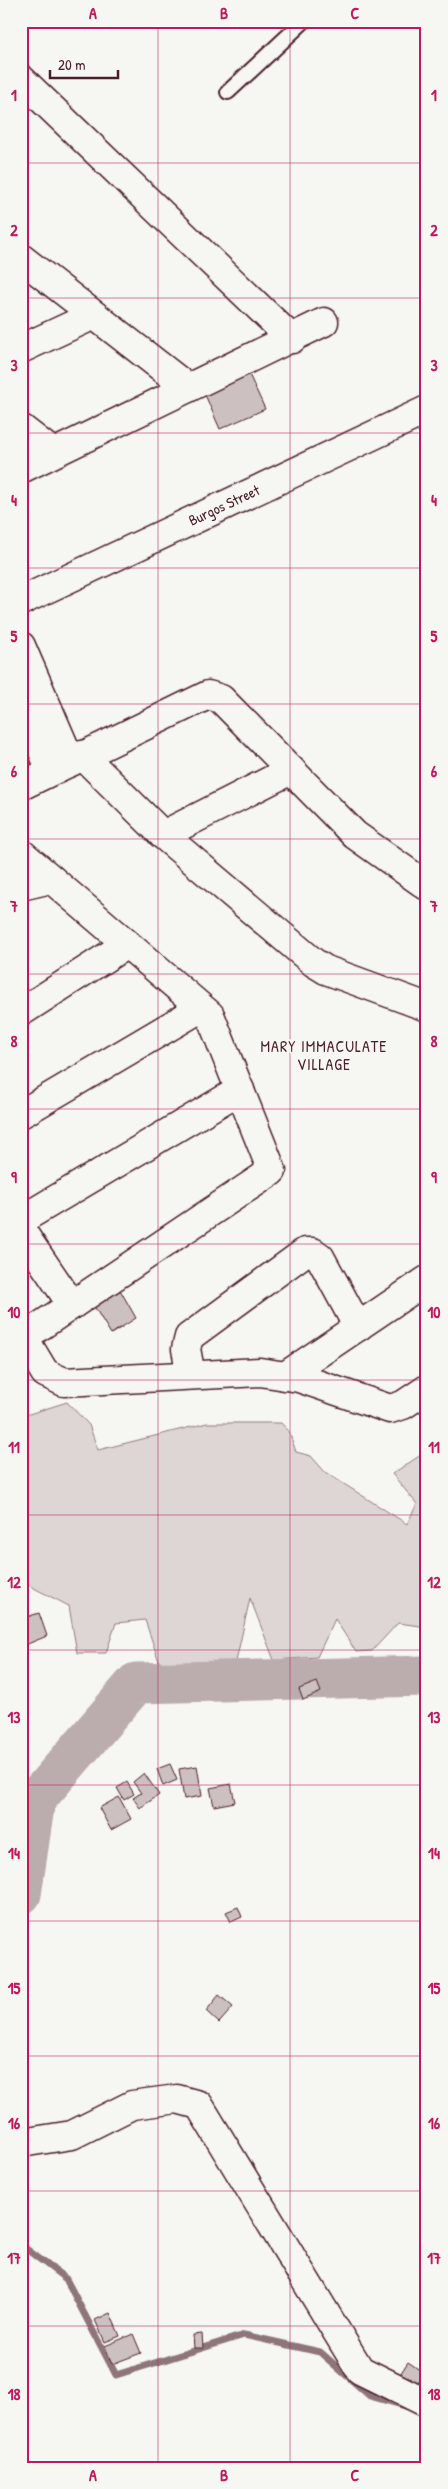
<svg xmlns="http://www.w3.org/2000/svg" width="448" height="2489" viewBox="0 0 448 2489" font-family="'Patrick Hand',sans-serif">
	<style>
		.green { fill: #ddd6d5; stroke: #947a80 }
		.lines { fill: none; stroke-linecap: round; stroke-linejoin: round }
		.stream { stroke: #8e747a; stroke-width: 7 }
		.river { stroke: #bbadae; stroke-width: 41 }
		.building { fill: #ccc1c0; stroke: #4a1f2b }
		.lane-casing { stroke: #4a1f2b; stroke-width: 18 }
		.street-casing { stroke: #4a1f2b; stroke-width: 31 }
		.secondary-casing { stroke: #4a1f2b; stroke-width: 31 }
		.lane { stroke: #f6f6f2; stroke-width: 14 }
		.street { stroke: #f6f6f2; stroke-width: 28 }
		.secondary { stroke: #f6f6f2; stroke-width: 28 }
		.grid { fill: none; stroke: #c2185b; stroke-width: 1; stroke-opacity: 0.55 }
		.labels { text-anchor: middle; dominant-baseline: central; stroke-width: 4; stroke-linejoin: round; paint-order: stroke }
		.street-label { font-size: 15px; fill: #4a1f2b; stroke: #f6f6f2 }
		.neighbourhood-label { font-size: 16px; letter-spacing: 1px; fill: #4a1f2b; stroke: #f6f6f2 }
		.neatline { fill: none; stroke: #c2185b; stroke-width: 2 }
		.grid-label { font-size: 16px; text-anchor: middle; font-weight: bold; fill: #c2185b }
	</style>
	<rect width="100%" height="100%" fill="#f6f6f2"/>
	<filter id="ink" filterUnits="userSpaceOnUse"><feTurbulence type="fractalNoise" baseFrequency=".02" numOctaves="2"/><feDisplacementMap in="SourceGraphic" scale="10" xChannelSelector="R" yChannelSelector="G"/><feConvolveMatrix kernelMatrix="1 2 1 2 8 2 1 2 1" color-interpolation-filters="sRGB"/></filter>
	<g filter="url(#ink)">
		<polygon class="green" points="67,1402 89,1425 98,1450 207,1423 281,1423 289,1431 296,1452 311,1456 325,1472 407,1524 417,1504 392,1474 427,1451 427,1627 398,1623 372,1651 356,1652 335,1619 317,1657 274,1660 250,1598 229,1693 169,1691 145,1620 116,1623 106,1653 77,1653 69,1606 24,1583 21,1584 21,1414 26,1415"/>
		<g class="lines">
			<polyline class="stream" points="21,2245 66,2279 116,2375 244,2335 320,2352 370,2396 405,2406"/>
			<polyline class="river" points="21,1894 35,1800 136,1683 427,1676"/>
		</g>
		<g class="building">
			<polygon points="247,370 265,409 220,429 203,390"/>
			<polygon points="119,1288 136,1318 111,1334 92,1303"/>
			<polygon points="39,1613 47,1636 25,1645 21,1635 21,1619"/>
			<polygon points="317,1682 321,1692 303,1700 299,1689"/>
			<polygon points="170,1764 177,1780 163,1786 157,1769"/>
			<polygon points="197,1766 202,1796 184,1799 179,1769"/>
			<polygon points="144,1773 159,1795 140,1808 133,1798 141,1793 133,1782"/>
			<polygon points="127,1782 134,1794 124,1800 117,1788"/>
			<polygon points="231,1784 235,1802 214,1806 210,1788"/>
			<polygon points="119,1797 131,1819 111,1830 99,1808"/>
			<polygon points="238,1907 242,1917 231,1922 226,1912"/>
			<polygon points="219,1995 233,2007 219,2023 206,2011"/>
			<polygon points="110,2313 120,2336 105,2342 95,2320"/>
			<polygon points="133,2334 141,2353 112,2364 105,2346"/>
			<polygon points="202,2334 203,2348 194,2348 193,2335"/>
			<polygon points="408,2362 424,2373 413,2390 397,2379"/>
		</g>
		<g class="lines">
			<g class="lane-casing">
				<polyline id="lane" points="228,92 304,21"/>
			</g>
			<g class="street-casing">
				<g id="street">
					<polyline points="21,79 292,339"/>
					<polyline points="21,258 188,388"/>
					<polyline points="21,349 94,315"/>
					<polyline points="21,428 52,452"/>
					<polyline points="21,469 324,322"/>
					<polyline points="21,646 71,762"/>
					<polyline points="21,705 38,739 51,771"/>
					<polyline points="82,755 163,835 313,962 326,970 427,1007"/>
					<polyline points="21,786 208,695 221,699 355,835 427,886"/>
					<polyline points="163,835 291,770"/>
					<polyline points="21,853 210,1015 272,1171 24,1337"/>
					<polyline points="21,886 51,879"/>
					<polyline points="21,1012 127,944"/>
					<polyline points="21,1114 201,1008"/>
					<polyline points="21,1220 240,1090"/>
					<polyline points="21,1230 72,1305"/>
					<polyline points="21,1333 45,1373 64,1382 260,1372 299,1378 390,1409 403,1405 427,1389"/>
					<polyline points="191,1375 186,1349 189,1337 305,1252 313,1252 320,1257 358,1327"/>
					<polyline points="285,1376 427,1280"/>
					<polyline points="21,2143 72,2135 132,2105 177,2099 199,2105 360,2370 427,2403"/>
				</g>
			</g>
			<g class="secondary-casing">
				<polyline id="secondary" points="21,601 427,410"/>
			</g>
			<use href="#lane" class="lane"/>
			<use href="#street" class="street"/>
			<use href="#secondary" class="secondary"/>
		</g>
	</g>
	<path class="grid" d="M158 21V2468M290 21V2468M21 163H427M21 298H427M21 433H427M21 568H427M21 704H427M21 839H427M21 974H427M21 1109H427M21 1244H427M21 1380H427M21 1515H427M21 1650H427M21 1785H427M21 1921H427M21 2056H427M21 2191H427M21 2326H427"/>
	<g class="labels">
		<g class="street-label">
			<text transform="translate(224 505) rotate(-25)">Burgos Street</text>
		</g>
		<g class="neighbourhood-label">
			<text x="324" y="1046">MARY IMMACULATE<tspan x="324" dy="18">VILLAGE</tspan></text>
		</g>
	</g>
	<rect width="448" height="2489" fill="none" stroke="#f6f6f2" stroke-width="55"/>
	<path d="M50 70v8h68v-8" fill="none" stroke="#4a1f2b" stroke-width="2.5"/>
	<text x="58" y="70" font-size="15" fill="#4a1f2b" stroke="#f6f6f2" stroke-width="4" paint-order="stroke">20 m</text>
	<rect x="28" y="28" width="392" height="2434" class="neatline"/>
	<g class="grid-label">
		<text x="93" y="19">A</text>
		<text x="224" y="19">B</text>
		<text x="355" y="19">C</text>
		<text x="14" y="101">1</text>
		<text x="434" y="101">1</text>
		<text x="14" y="236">2</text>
		<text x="434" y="236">2</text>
		<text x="14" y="371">3</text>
		<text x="434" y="371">3</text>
		<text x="14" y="506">4</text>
		<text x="434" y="506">4</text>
		<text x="14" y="642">5</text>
		<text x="434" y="642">5</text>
		<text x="14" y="777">6</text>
		<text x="434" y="777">6</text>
		<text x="14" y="912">7</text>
		<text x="434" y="912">7</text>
		<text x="14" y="1047">8</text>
		<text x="434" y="1047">8</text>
		<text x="14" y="1183">9</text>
		<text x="434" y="1183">9</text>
		<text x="14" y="1318">10</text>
		<text x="434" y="1318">10</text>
		<text x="14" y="1453">11</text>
		<text x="434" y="1453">11</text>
		<text x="14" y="1588">12</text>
		<text x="434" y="1588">12</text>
		<text x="14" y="1723">13</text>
		<text x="434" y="1723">13</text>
		<text x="14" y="1859">14</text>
		<text x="434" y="1859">14</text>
		<text x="14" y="1994">15</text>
		<text x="434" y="1994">15</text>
		<text x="14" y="2129">16</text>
		<text x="434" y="2129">16</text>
		<text x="14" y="2264">17</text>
		<text x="434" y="2264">17</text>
		<text x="14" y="2400">18</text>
		<text x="434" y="2400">18</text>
		<text x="93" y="2481">A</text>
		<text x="224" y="2481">B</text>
		<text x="355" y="2481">C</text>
	</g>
</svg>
